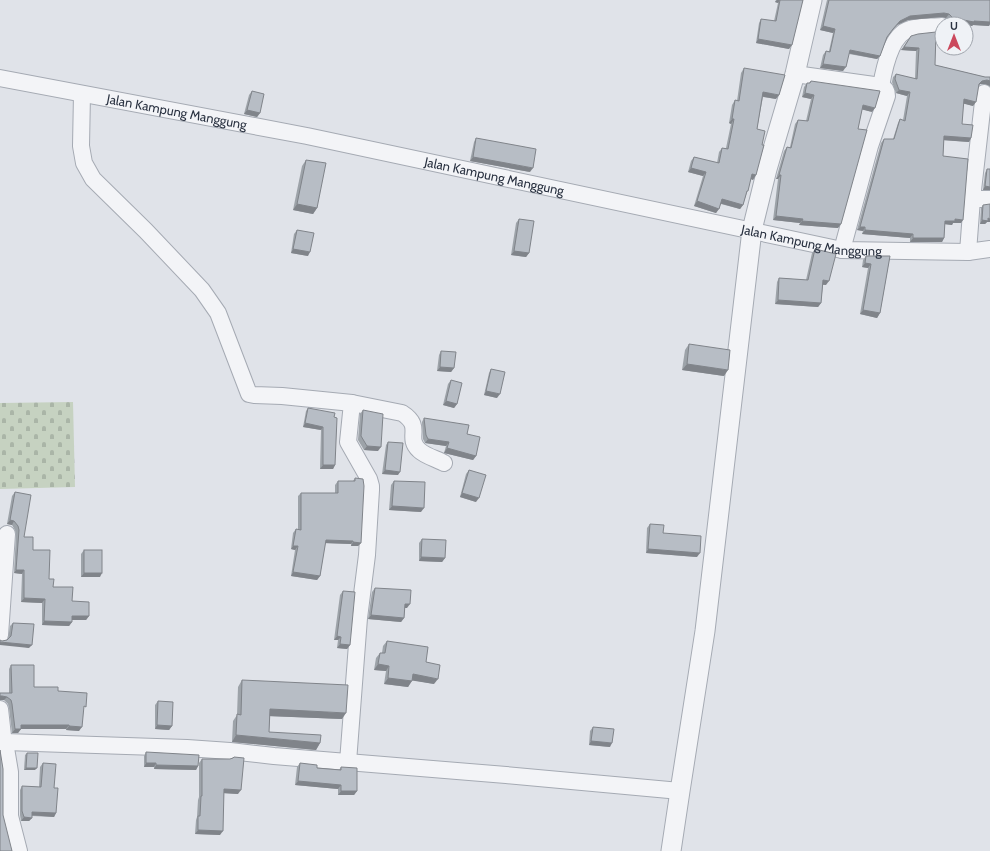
<svg xmlns="http://www.w3.org/2000/svg" width="990" height="851" viewBox="0 0 990 851" font-family="Cabin,sans-serif">
	<style>
		.cemetery { fill: url(#cemetery-stones) }
		.lines { fill: none; stroke-linecap: round; stroke-linejoin: round }
		.minor-casing { stroke: #a5aab3; stroke-width: 18 }
		.tertiary-casing { stroke: #a5aab3; stroke-width: 21 }
		.minor { stroke: #f3f4f7; stroke-width: 16 }
		.tertiary { stroke: #f3f4f7; stroke-width: 19 }
		.wall { fill: #9da3a9 }
		.shaded-wall { fill: #80848a }
		.building { fill: #b7bdc5; stroke: #80848a }
		.labels { text-anchor: middle; dominant-baseline: central; stroke-width: 4; stroke-linejoin: round; paint-order: stroke }
		.street-label { font-size: 13px; fill: #293140; stroke: #eff2f6 }
	</style>
	<defs>
		<pattern id="cemetery-stones" width="16" height="16" patternUnits="userSpaceOnUse"><rect width="16" height="16" fill="#c6d2c1"/><path d="M2 7V4a2 2 0 0 1 4 0v3zM10 15v-3a2 2 0 0 1 4 0v3z" fill="#aab5a7"/></pattern>
	</defs>
	<rect width="100%" height="100%" fill="#e0e3e9"/>
	<polygon class="cemetery" points="73,402 75,487 0,489 0,403"/>
	<g class="lines">
		<g class="minor-casing">
			<g id="minor">
				<path d="M795 74 881 86C886 88 887 91 887 96L870 146 842 250"/>
				<path id="s1" d="M0 78 307 136 842 250 968 252 990 249"/>
				<path d="M881 86C884 69 891 34 910 29 920 26 932 27 942 26"/>
				<path d="M82 94 81 146 84 163 93 179 146 231 202 290 218 313 249 394 254 395 282 396 352 403 402 413C424 427 405 437 419 450 425 456 437 459 444 463"/>
				<polyline points="972,199 984,93"/>
				<polyline points="968,252 972,199 990,199"/>
				<polyline points="0,635 7,534"/>
				<polyline points="0,709 3,736 5,742 10,772 10,816 19,851"/>
				<polyline points="5,742 187,748 230,751 274,756 506,775 680,791"/>
				<polyline points="348,762 359,618 367,555 371,490 371,486 369,479 348,442 352,403"/>
			</g>
		</g>
		<g class="tertiary-casing">
			<polyline id="tertiary" points="671,851 680,791 705,631 752,230 767,169 795,74 812,0"/>
		</g>
		<use href="#minor" class="minor"/>
		<use href="#tertiary" class="tertiary"/>
	</g>
	<g class="wall">
		<polygon points="776,0 803,0 789,49 756,43 759,23 761,19 774,21 778,3 775,2"/>
		<polygon points="827,0 990,0 990,24 989,26 973,25 972,26 966,25 966,24 950,21 946,18 942,17 908,20 897,25 891,32 887,37 880,56 877,59 849,54 843,71 820,68 823,55 826,51 829,51 833,33 820,30"/>
		<polygon points="911,36 935,65 985,77 990,77 990,86 985,84 980,84 978,86 973,106 963,103 962,124 971,138 969,142 944,140 943,156 961,223 953,223 952,225 945,224 944,238 942,242 910,242 910,238 862,234 863,231 857,230 881,143 884,139 893,139 898,123 900,119 903,120 907,96 896,93 892,82 893,77 896,74 915,79 916,51 901,50"/>
		<polygon points="744,68 776,99 763,97 757,129 753,180 751,179 743,205 740,209 721,204 716,213 694,206 703,176 688,172 691,161 694,157 717,163 719,152 722,148 726,148 731,124 729,123 732,105 735,100 737,101 741,73"/>
		<polygon points="811,81 872,112 862,109 838,228 799,225 800,223 773,220 778,179 776,179 784,151 787,147 790,147 795,124 798,120 806,121 811,99 802,97 804,87 807,83 809,83"/>
		<polygon points="252,91 260,113 257,117 244,114 249,95"/>
		<polygon points="476,138 530,172 470,161 474,142"/>
		<polygon points="306,160 317,208 313,214 293,210 302,166"/>
		<polygon points="987,169 990,190 983,190 985,173"/>
		<polygon points="983,205 987,222 985,224 980,224 981,208"/>
		<polygon points="519,219 529,253 526,257 511,255 516,223"/>
		<polygon points="297,230 308,256 291,253 294,234"/>
		<polygon points="815,249 826,285 823,285 821,303 818,307 775,304 777,282 779,278 806,280 812,253"/>
		<polygon points="866,256 890,256 880,313 877,318 860,314 868,268 862,267 863,260"/>
		<polygon points="689,344 724,376 682,370 685,350"/>
		<polygon points="441,351 454,368 451,372 437,371 439,355"/>
		<polygon points="491,369 497,398 484,395 489,373"/>
		<polygon points="451,380 457,404 454,408 443,405 448,384"/>
		<polygon points="308,408 334,417 335,465 333,469 320,469 321,430 303,427 306,411"/>
		<polygon points="363,410 378,451 364,450 358,440 360,414"/>
		<polygon points="424,418 467,434 476,456 473,460 444,453 446,446 425,443 423,439 422,422"/>
		<polygon points="388,442 398,475 382,474 386,445"/>
		<polygon points="469,470 476,502 460,497 466,474"/>
		<polygon points="355,478 361,543 358,546 351,546 351,544 325,543 320,576 317,580 291,576 295,550 291,549 293,533 296,529 298,530 298,496 301,493 335,493 335,485 338,481 353,481"/>
		<polygon points="394,481 421,512 389,510 391,485"/>
		<polygon points="15,492 24,537 33,550 53,587 72,601 89,616 86,620 72,620 72,622 69,626 42,625 42,603 21,602 22,574 14,573 16,534 15,530 12,525 7,524 12,496"/>
		<polygon points="650,524 663,533 697,557 646,553 647,528"/>
		<polygon points="422,539 445,558 442,562 419,561 419,543"/>
		<polygon points="84,550 100,577 81,577 81,554"/>
		<polygon points="375,588 407,608 405,608 404,618 401,622 368,619 372,592"/>
		<polygon points="343,591 350,645 347,649 337,648 338,640 334,640 340,595"/>
		<polygon points="13,623 29,648 2,641 7,640 8,639 10,626"/>
		<polygon points="387,641 426,662 434,684 412,680 408,687 384,684 386,671 374,670 376,658 380,653 382,653 383,646"/>
		<polygon points="11,665 34,687 58,691 83,710 79,731 66,730 66,729 21,729 18,733 12,733 9,708 8,704 4,700 0,700 0,693 9,693 9,669"/>
		<polygon points="242,680 342,719 270,716 269,732 320,743 316,750 232,742 233,721 237,715 238,687"/>
		<polygon points="158,701 172,726 169,730 155,729 155,705"/>
		<polygon points="593,727 610,747 589,745 590,731"/>
		<polygon points="146,752 198,766 196,770 154,769 154,767 144,767 144,756"/>
		<polygon points="27,753 35,770 24,770 25,755"/>
		<polygon points="234,757 238,794 224,793 220,835 195,834 196,820 197,817 198,800 199,797 199,763 202,759 230,759"/>
		<polygon points="43,763 54,788 56,813 54,817 32,816 32,818 29,821 21,821 20,815 20,790 22,786 39,787 40,767"/>
		<polygon points="300,763 317,768 339,770 341,767 357,791 354,795 338,795 338,789 295,785 297,767"/>
	</g>
	<g class="shaded-wall">
		<polygon points="777,0 780,0 778,3 775,2"/>
		<polygon points="944,13 949,14 946,18 942,17 908,20 897,25 890,32 893,29 900,21 910,16"/>
		<polygon points="953,18 990,22 990,24 989,26 973,25 972,26 966,25 966,24 962,24 950,21"/>
		<polygon points="823,26 835,29 833,33 820,30"/>
		<polygon points="758,39 792,45 789,49 756,43"/>
		<polygon points="904,47 919,48 916,51 901,50"/>
		<polygon points="850,50 880,56 877,59 847,53"/>
		<polygon points="823,64 846,67 843,71 820,68"/>
		<polygon points="987,80 990,81 990,86 985,84 980,84 976,88 979,84 982,81"/>
		<polygon points="899,90 910,92 907,96 896,93"/>
		<polygon points="763,92 779,95 776,99 760,96"/>
		<polygon points="805,93 814,95 811,99 802,97"/>
		<polygon points="964,99 976,102 973,106 961,103"/>
		<polygon points="863,105 875,108 872,112 860,109"/>
		<polygon points="247,110 260,113 257,117 244,114"/>
		<polygon points="732,119 734,119 731,124 729,123"/>
		<polygon points="944,136 971,138 969,142 941,140"/>
		<polygon points="473,157 533,168 530,172 470,161"/>
		<polygon points="691,168 706,172 703,176 688,172"/>
		<polygon points="752,174 756,175 753,180 749,178"/>
		<polygon points="779,175 781,175 778,179 776,179"/>
		<polygon points="985,186 990,187 990,190 983,190"/>
		<polygon points="722,199 743,205 740,209 719,203"/>
		<polygon points="697,201 719,209 716,213 694,206"/>
		<polygon points="297,204 317,208 313,214 293,210"/>
		<polygon points="776,216 803,219 800,223 773,220"/>
		<polygon points="988,218 990,219 990,222 987,222 985,224 980,224 982,220"/>
		<polygon points="955,219 963,220 961,223 953,223 952,225 943,224 945,221"/>
		<polygon points="802,221 841,224 838,228 799,225"/>
		<polygon points="860,227 865,227 863,231 857,230"/>
		<polygon points="865,230 913,234 910,238 862,234"/>
		<polygon points="913,238 944,238 942,242 910,242"/>
		<polygon points="293,249 310,252 308,256 291,253"/>
		<polygon points="514,251 529,253 526,257 511,255"/>
		<polygon points="865,263 871,264 868,268 862,267"/>
		<polygon points="823,280 829,281 826,285 820,284"/>
		<polygon points="778,300 821,303 818,307 775,304"/>
		<polygon points="863,310 880,313 877,318 860,314"/>
		<polygon points="687,364 728,370 724,376 682,370"/>
		<polygon points="440,367 454,368 451,372 437,371"/>
		<polygon points="486,391 500,394 497,398 484,395"/>
		<polygon points="446,401 457,404 454,408 443,405"/>
		<polygon points="305,423 323,427 321,430 303,427"/>
		<polygon points="428,439 449,442 446,446 425,443"/>
		<polygon points="367,446 381,447 378,451 364,450"/>
		<polygon points="447,448 476,456 473,460 444,453"/>
		<polygon points="323,465 335,465 333,469 320,469"/>
		<polygon points="385,470 400,472 398,475 382,474"/>
		<polygon points="462,493 479,498 476,502 460,497"/>
		<polygon points="392,506 424,508 421,512 389,510"/>
		<polygon points="10,520 14,521 12,525 7,524"/>
		<polygon points="326,540 353,541 351,544 323,543"/>
		<polygon points="353,542 361,543 358,546 351,546"/>
		<polygon points="293,546 298,546 295,550 291,549"/>
		<polygon points="648,549 700,553 697,557 646,553"/>
		<polygon points="421,557 445,558 442,562 419,561"/>
		<polygon points="16,570 24,570 22,574 14,573"/>
		<polygon points="293,572 320,576 317,580 291,576"/>
		<polygon points="84,573 102,573 100,577 81,577"/>
		<polygon points="24,598 45,599 42,603 21,602"/>
		<polygon points="405,604 410,604 407,608 403,608"/>
		<polygon points="371,615 404,618 401,622 368,619"/>
		<polygon points="72,616 89,616 86,620 69,620"/>
		<polygon points="44,621 72,622 69,626 42,625"/>
		<polygon points="337,636 341,637 338,640 334,640"/>
		<polygon points="0,642 32,645 29,648 0,645"/>
		<polygon points="340,644 350,645 347,649 337,648"/>
		<polygon points="378,664 389,666 386,671 374,670"/>
		<polygon points="413,674 438,679 434,684 409,680"/>
		<polygon points="388,678 412,681 408,687 384,684"/>
		<polygon points="0,696 2,696 7,697 4,700 0,700"/>
		<polygon points="270,709 346,713 342,719 266,716"/>
		<polygon points="21,725 69,725 66,729 18,729"/>
		<polygon points="157,725 172,726 169,730 155,729"/>
		<polygon points="69,726 82,727 79,731 66,730"/>
		<polygon points="15,729 21,729 18,733 12,733"/>
		<polygon points="236,735 320,743 316,750 232,742"/>
		<polygon points="591,741 612,743 610,747 589,745"/>
		<polygon points="146,763 156,763 154,767 144,767"/>
		<polygon points="156,765 198,766 196,770 154,769"/>
		<polygon points="26,768 37,768 35,770 24,770"/>
		<polygon points="298,781 341,785 338,789 295,785"/>
		<polygon points="224,789 241,790 238,794 221,793"/>
		<polygon points="341,791 357,791 354,795 338,795"/>
		<polygon points="32,812 56,813 54,817 29,815"/>
		<polygon points="24,817 32,818 29,821 21,821"/>
		<polygon points="198,830 223,831 220,835 195,834"/>
	</g>
	<g class="building">
		<polygon points="780,0 803,0 792,45 758,39 761,19 776,21"/>
		<polygon points="829,0 990,0 990,22 974,21 974,22 953,18 949,14 944,13 910,16 900,21 893,29 887,37 880,56 850,50 846,67 823,64 826,51 830,52 835,29 823,26"/>
		<polygon points="936,32 935,65 985,77 990,77 990,81 987,80 982,81 979,84 976,102 964,99 962,124 973,125 971,138 944,136 943,156 968,159 963,220 955,219 955,221 945,221 944,238 913,238 913,234 865,230 865,227 860,227 884,139 894,139 900,119 905,121 910,92 899,90 895,79 896,74 917,79 919,48 904,47 911,36 918,34"/>
		<polygon points="744,68 785,75 779,95 763,92 757,129 765,131 762,145 764,145 756,175 752,174 748,191 747,191 743,205 722,199 719,209 697,201 706,172 691,168 694,157 719,163 722,148 728,149 734,119 732,119 735,100 739,101"/>
		<polygon points="811,81 880,91 875,108 863,105 858,129 867,130 841,224 802,221 803,219 776,216 781,175 779,175 787,147 791,148 798,120 808,121 814,95 805,93 807,83 810,83"/>
		<polygon points="252,91 264,94 260,113 247,110"/>
		<polygon points="476,138 536,149 533,168 473,157"/>
		<polygon points="306,160 326,163 317,208 297,204"/>
		<polygon points="987,169 990,169 990,187 985,186"/>
		<polygon points="990,204 990,219 988,218 988,221 982,220 983,205"/>
		<polygon points="519,219 534,221 529,253 514,251"/>
		<polygon points="297,230 314,233 310,252 293,249"/>
		<polygon points="815,249 836,254 829,281 823,280 821,303 778,300 779,278 808,280"/>
		<polygon points="866,256 890,256 880,313 863,310 871,264 865,263"/>
		<polygon points="689,344 730,350 728,370 687,364"/>
		<polygon points="441,351 456,352 454,368 440,367"/>
		<polygon points="491,369 505,372 500,394 486,391"/>
		<polygon points="451,380 462,383 457,404 446,401"/>
		<polygon points="308,408 335,413 334,417 337,418 335,465 323,465 323,427 305,423"/>
		<polygon points="363,410 383,414 381,447 367,446 361,436"/>
		<polygon points="424,418 469,425 467,434 480,437 476,456 447,448 449,442 428,439 426,435"/>
		<polygon points="388,442 403,443 400,472 385,470"/>
		<polygon points="469,470 486,475 479,498 462,493"/>
		<polygon points="355,478 363,479 364,486 361,543 353,542 353,541 326,540 320,576 293,572 298,546 293,546 296,529 301,530 301,493 338,493 338,481 355,481"/>
		<polygon points="394,481 425,482 424,508 392,506"/>
		<polygon points="15,492 31,495 24,537 33,537 33,550 50,550 49,579 54,579 53,587 73,587 72,601 89,602 89,616 72,616 72,622 44,621 45,599 24,598 24,570 16,570 19,530 18,526 14,521 10,520"/>
		<polygon points="650,524 664,525 663,533 701,536 700,553 648,549"/>
		<polygon points="422,539 446,540 445,558 421,557"/>
		<rect x="84" y="550" width="18" height="23"/>
		<polygon points="375,588 411,590 410,604 405,604 404,618 371,615"/>
		<polygon points="343,591 355,592 350,645 340,644 341,637 337,636"/>
		<polygon points="13,623 34,624 32,645 0,642 0,640 2,641 7,640 11,636"/>
		<polygon points="387,641 428,647 426,662 440,665 438,679 413,674 412,681 388,678 389,666 378,664 380,653 385,653"/>
		<polygon points="11,665 34,665 34,687 58,687 58,691 87,693 86,707 84,706 82,727 69,726 69,725 21,725 21,729 15,729 12,704 11,700 7,697 2,696 0,696 0,693 12,693"/>
		<polygon points="242,680 348,685 346,713 270,709 269,732 321,735 320,743 236,735 237,714 241,715"/>
		<polygon points="158,701 173,702 172,726 157,725"/>
		<polygon points="593,727 614,729 612,743 591,741"/>
		<polygon points="0,750 3,769 3,815 12,851 0,851"/>
		<polygon points="146,752 199,755 198,766 156,765 156,763 146,763"/>
		<polygon points="27,753 38,753 37,768 26,768"/>
		<polygon points="234,757 244,758 241,790 224,789 223,831 198,830 198,816 200,816 201,796 202,796 202,759 230,759 233,758"/>
		<polygon points="43,763 56,764 54,788 58,788 56,813 32,812 32,818 24,817 22,811 22,786 41,787"/>
		<polygon points="300,763 317,765 317,768 341,770 341,767 357,768 357,791 341,791 341,785 298,781"/>
	</g>
	<g class="labels">
		<g class="street-label">
			<text stroke="none"><textPath href="#s1" startOffset="180">Jalan Kampung Manggung</textPath></text>
			<text stroke="none"><textPath href="#s1" startOffset="504">Jalan Kampung Manggung</textPath></text>
			<text stroke="none"><textPath href="#s1" startOffset="828">Jalan Kampung Manggung</textPath></text>
		</g>
	</g>
	<g transform="translate(954 36)"><circle r="19" fill="#eff2f6" stroke="#a0a5ad"/>
	<path d="M0-3L7 15L0 10L-7 15Z" fill="#cb485c"/>
	<text y="-6" font-size="11" font-weight="bold" text-anchor="middle" fill="#293140">U</text>
	</g>
</svg>
